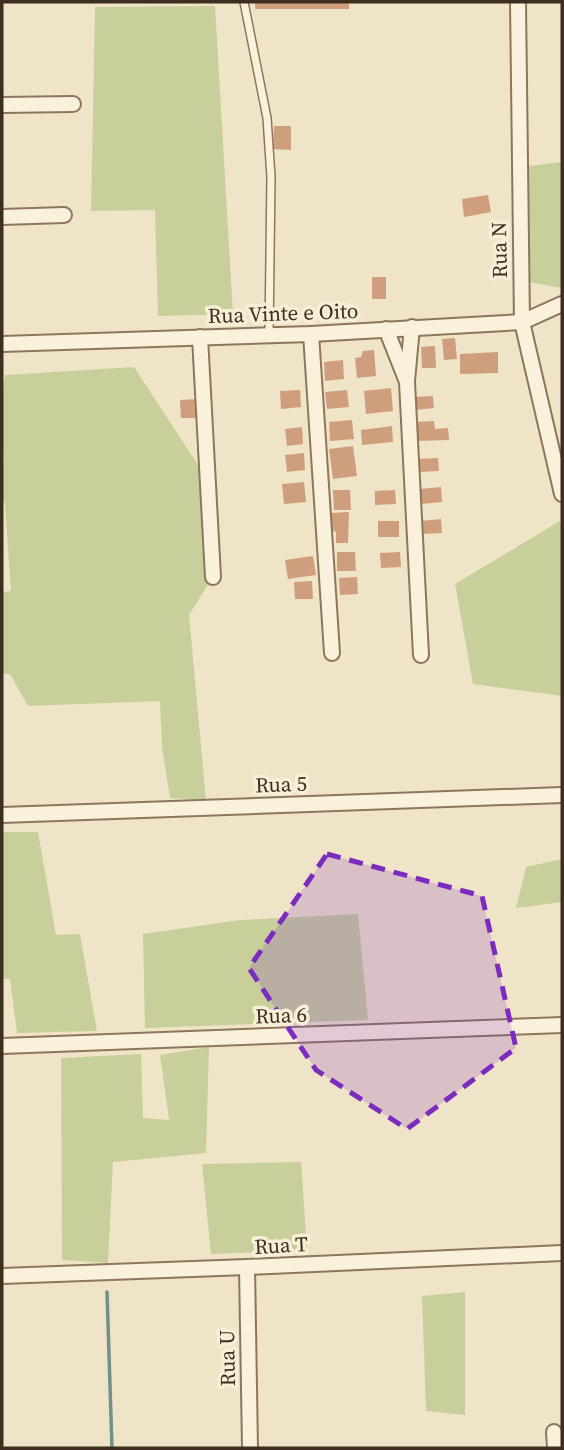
<svg xmlns="http://www.w3.org/2000/svg" width="564" height="1450" viewBox="0 0 564 1450" font-family="'Source Serif 4',serif">
	<style>
		.green { fill: #c9cf9b }
		.lines { fill: none; stroke-linecap: round; stroke-linejoin: round }
		.stream { stroke: #6f938a; stroke-width: 3.5 }
		.building { fill: #cf9f7d }
		.lane-casing { stroke: #8d765c; stroke-width: 10 }
		.street-casing { stroke: #8d765c; stroke-width: 18 }
		.lane { stroke: #faf1dc; stroke-width: 7 }
		.street { stroke: #faf1dc; stroke-width: 14 }
		.marked { fill: #7b2cbf; fill-opacity: 0.2; stroke: #7b2cbf; stroke-width: 5; stroke-dasharray: 14 9; stroke-linejoin: round }
		.labels { text-anchor: middle; dominant-baseline: central; stroke-width: 7; stroke-linejoin: round; paint-order: stroke }
		.street-label { font-size: 21px; fill: #3d2e20; stroke: #f7eed8 }
	</style>
	<rect width="100%" height="100%" fill="#f0e4c8"/>
	<g class="green">
		<polygon points="215,6 233,314 158,316 155,210 91,211 95,7"/>
		<polygon points="562,162 562,288 528,282 529,166"/>
		<path d="M134 367 200 468 209 583 189 615 206 800 170 798 162 747 160 701 28 706 10 674H2V592L11 591 5 503 2 502V461L4 460C1 431 0 403 5 375Z"/>
		<polygon points="560,521 562,531 562,696 473,684 455,584"/>
		<polygon points="2,832 38,832 56,935 80,934 97,1031 17,1033 10,979 2,979"/>
		<polygon points="562,859 562,902 516,908 526,867"/>
		<polygon points="358,914 368,1020 145,1028 143,934 240,920"/>
		<polygon points="209,1047 206,1153 113,1162 108,1263 62,1260 61,1058 141,1054 143,1118 169,1120 160,1055"/>
		<polygon points="301,1162 307,1250 211,1254 202,1164"/>
		<polygon points="465,1292 465,1415 426,1411 422,1296"/>
	</g>
	<g class="lines">
		<polyline class="stream" points="107,1292 112,1448"/>
	</g>
	<g class="building">
		<rect x="255" y="2" width="94" height="7"/>
		<polygon points="274,126 291,126 291,150 273,149"/>
		<polygon points="488,195 491,212 464,217 462,199"/>
		<rect x="372" y="277" width="14" height="22"/>
		<polygon points="455,338 457,359 444,360 442,339"/>
		<polygon points="435,346 436,368 422,368 421,347"/>
		<polygon points="374,350 376,376 357,378 355,358 361,357 363,351"/>
		<polygon points="498,352 498,373 460,374 460,354"/>
		<polygon points="343,360 344,379 325,381 324,362"/>
		<polygon points="391,388 393,411 366,414 364,391"/>
		<polygon points="300,390 301,407 281,409 280,391"/>
		<polygon points="347,390 349,407 327,409 325,392"/>
		<polygon points="433,396 434,408 415,410 414,397"/>
		<polygon points="198,399 198,418 181,418 180,400"/>
		<polygon points="352,420 354,439 330,441 329,422"/>
		<polygon points="434,421 435,429 448,428 449,440 416,441 414,422"/>
		<polygon points="392,426 393,442 362,445 361,430"/>
		<polygon points="302,427 303,444 287,446 285,429"/>
		<polygon points="353,446 357,476 333,479 329,449"/>
		<polygon points="304,453 305,470 287,472 285,455"/>
		<polygon points="438,458 439,471 419,472 419,459"/>
		<polygon points="304,482 306,502 284,504 282,484"/>
		<polygon points="441,487 442,502 421,504 420,489"/>
		<polygon points="333,490 350,490 351,510 334,510"/>
		<polygon points="395,490 396,504 375,505 375,491"/>
		<polygon points="349,512 348,543 336,543 336,532 332,530 330,513"/>
		<polygon points="441,519 442,533 421,534 421,521"/>
		<rect x="378" y="521" width="21" height="16"/>
		<polygon points="337,552 355,552 356,571 337,571"/>
		<polygon points="400,552 401,567 381,568 380,553"/>
		<polygon points="313,556 316,575 288,579 285,560"/>
		<polygon points="357,577 358,594 340,595 339,578"/>
		<polygon points="312,581 313,599 295,599 294,582"/>
	</g>
	<g class="lines">
		<g class="lane-casing">
			<polyline id="lane" points="244,2 267,118 271,177 269,335"/>
		</g>
		<g class="street-casing">
			<g id="street">
				<polyline points="518,2 522,322 562,494"/>
				<polyline points="2,105 73,104"/>
				<polyline points="2,217 64,215"/>
				<polyline points="386,329 407,382 421,655"/>
				<polyline points="311,334 332,653"/>
				<polyline points="200,337 213,577"/>
				<polyline points="2,344 311,334 522,322 562,304"/>
				<polyline points="407,381 412,327"/>
				<polyline points="2,815 562,795"/>
				<polyline points="2,1046 562,1025"/>
				<polyline points="247,1267 250,1448"/>
				<polyline points="2,1276 247,1267 562,1253"/>
				<polyline points="554,1432 555,1448"/>
			</g>
		</g>
		<use href="#lane" class="lane"/>
		<use href="#street" class="street"/>
	</g>
	<path class="marked" d="M327 854 482 896 516 1048 407 1129 316 1070 249 968Z"/>
	<g class="labels">
		<g class="street-label">
			<text transform="translate(499 250) rotate(-91)">Rua N</text>
			<text transform="translate(283 313) rotate(-2)">Rua Vinte e Oito</text>
			<text transform="translate(281 784) rotate(-2)">Rua 5</text>
			<text transform="translate(281 1015) rotate(-2)">Rua 6</text>
			<text transform="translate(281 1245) rotate(-3)">Rua T</text>
			<text transform="translate(227 1358) rotate(-91)">Rua U</text>
		</g>
	</g>
	<rect width="564" height="1450" fill="none" stroke="#3d2e20" stroke-width="7"/>
</svg>
